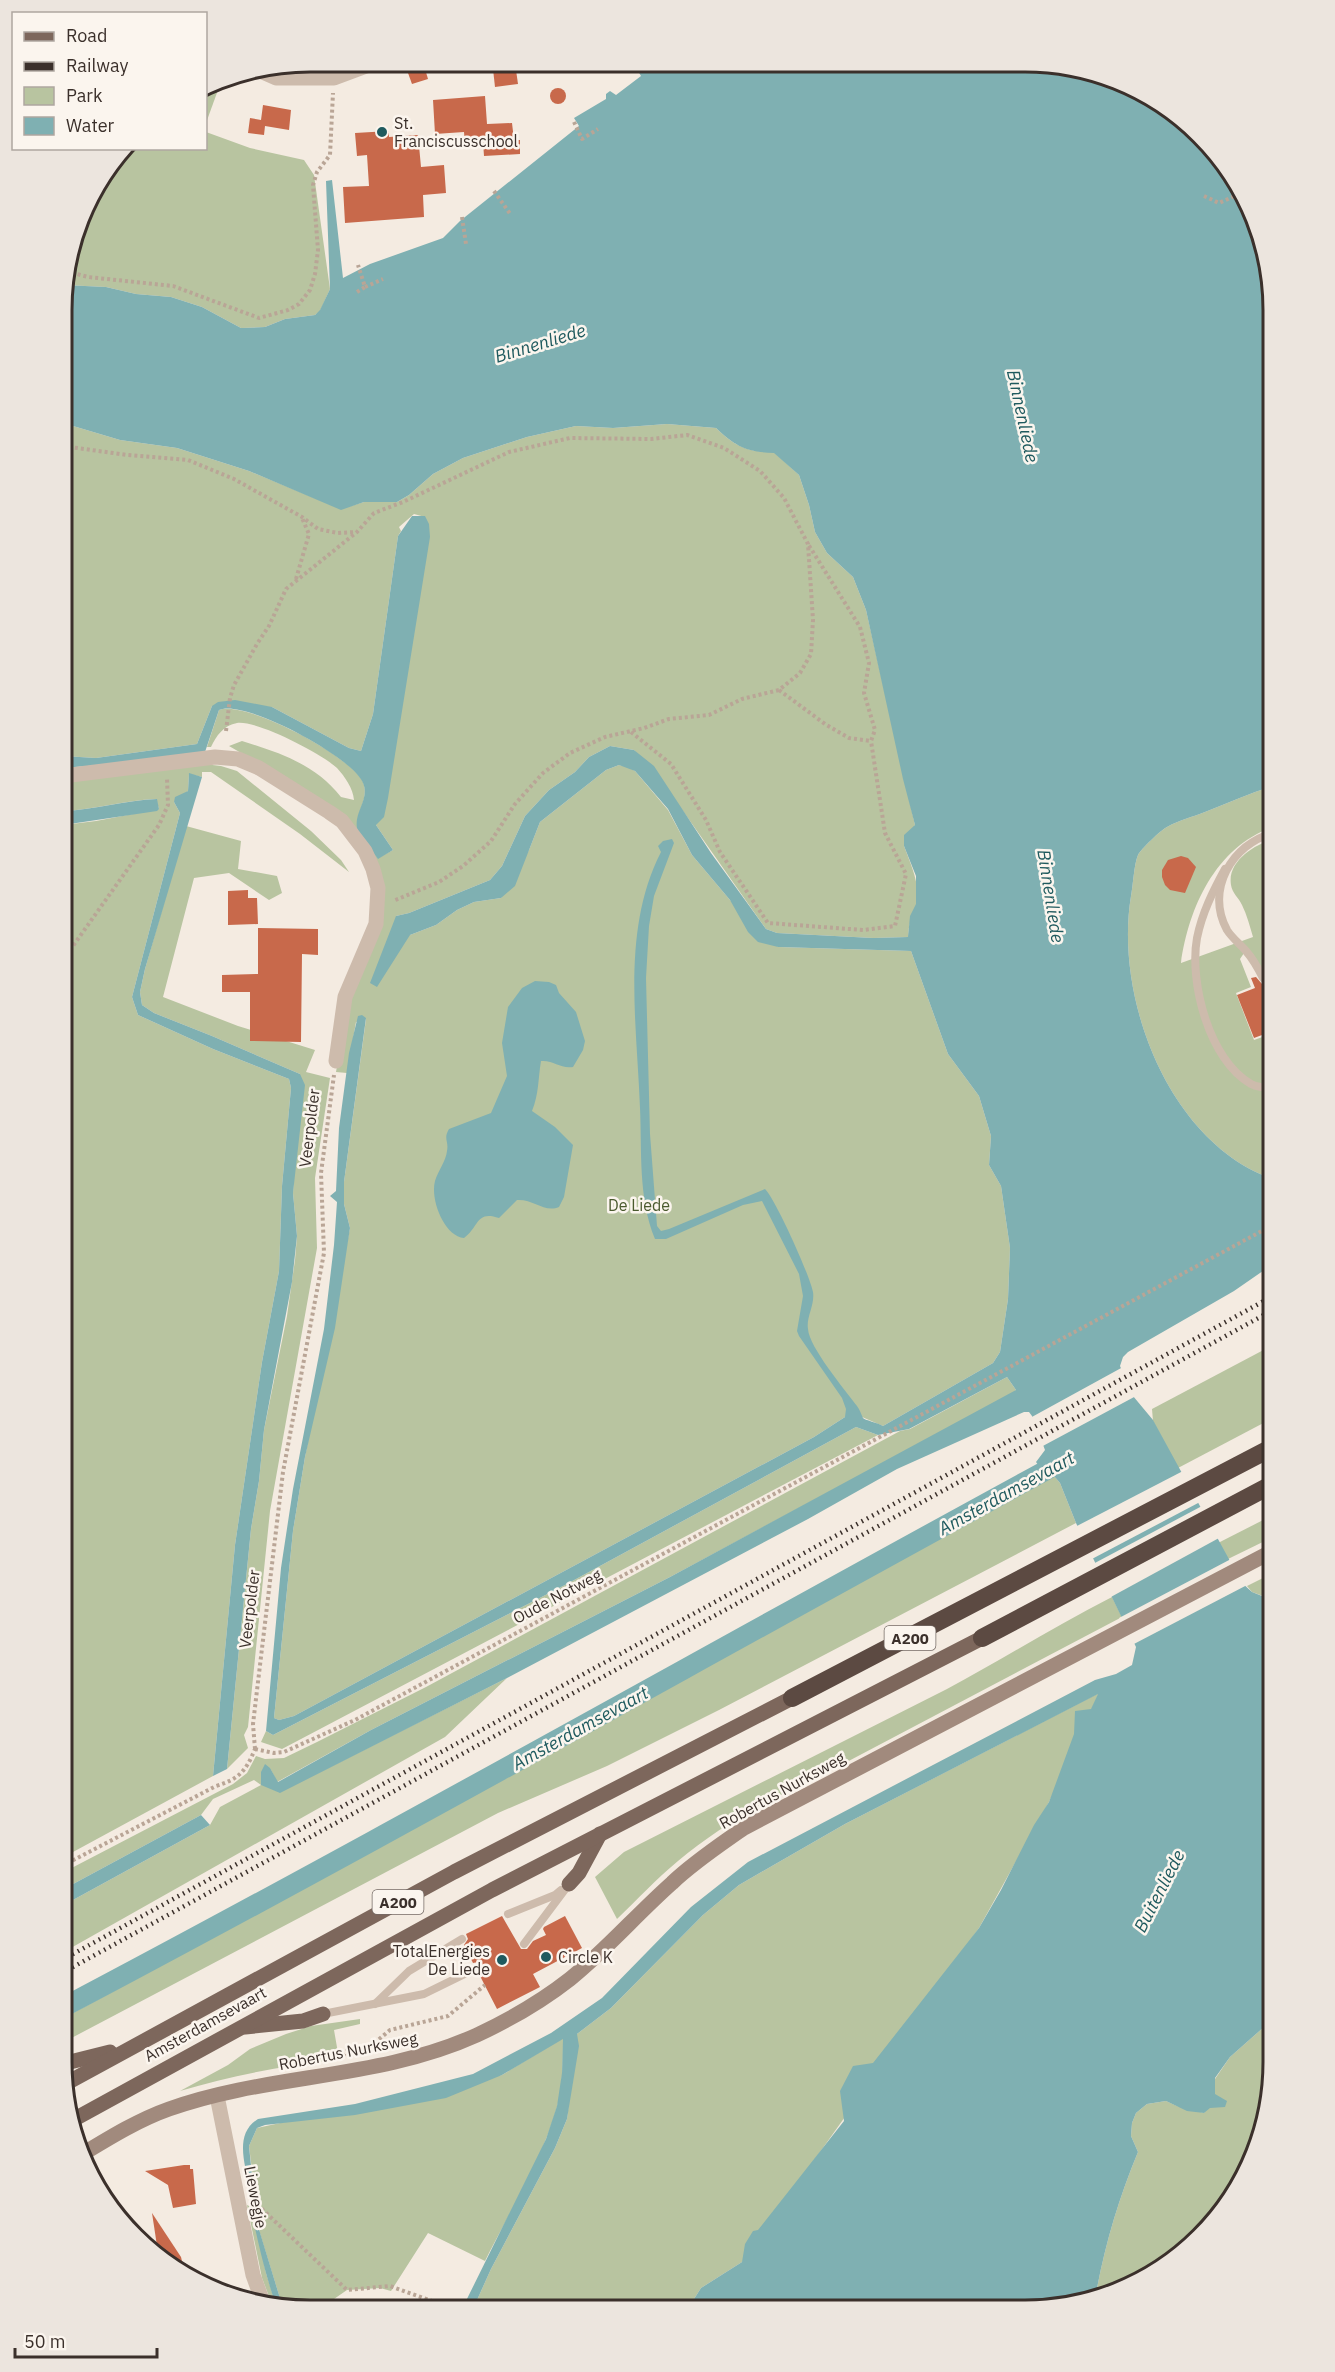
<svg xmlns="http://www.w3.org/2000/svg" width="1335" height="2372" viewBox="0 0 1335 2372" font-family="'IBM Plex Sans',sans-serif">
	<style>
		.green { fill: #b8c4a0 }
		.water { fill: #7fb0b2 }
		.pier { fill: #f4ebe1 }
		.lines { fill: none; stroke-linecap: round; stroke-linejoin: round }
		.canal { stroke: #7fb0b2; stroke-width: 20 }
		.building { fill: #c8694b }
		.path { stroke: #b9a596; stroke-width: 4; stroke-dasharray: 3 3; stroke-linecap: butt }
		.service { stroke: #cdbbac; stroke-width: 8 }
		.minor { stroke: #cdbbac; stroke-width: 15 }
		.tertiary { stroke: #cdbbac; stroke-width: 15 }
		.secondary { stroke: #a18a7d; stroke-width: 15 }
		.primary { stroke: #7d675c; stroke-width: 15 }
		.motorway { stroke: #5c4a42; stroke-width: 18 }
		.rail { stroke: #3b302b; stroke-width: 4.5; stroke-dasharray: 1.5 4.5; stroke-linecap: butt }
		.poi-dot { fill: #1f5a5e; stroke: #fbf5ee; stroke-width: 2 }
		.labels { text-anchor: middle; dominant-baseline: central; stroke-width: 5; stroke-linejoin: round; paint-order: stroke }
		.shield { fill: #fbf5ee; stroke: #756b66; stroke-width: 1.5 }
		.shield-label { font-size: 15px; font-weight: bold; fill: #3b302b }
		.poi-label { font-size: 16px; fill: #3b302b; stroke: #fbf5ee; text-anchor: start }
		.street-label { font-size: 16px; fill: #3b302b; stroke: #fbf5ee }
		.park-label { font-size: 16px; fill: #4a5a2e; stroke: #fbf5ee }
		.water-label { font-size: 18px; font-style: italic; fill: #1f5a5e; stroke: #fbf5ee }
		.rim { fill: none; stroke: #3b302b; stroke-width: 3 }
	</style>
	<rect width="100%" height="100%" fill="#f4ebe1"/>
	<g class="green">
		<polygon points="222,79 206,123 206,86"/>
		<polygon points="206,132 250,148 304,160 314,175 330,289 320,311 315,315 285,319 265,327 241,328 202,307 171,297 136,294 106,287 64,285 64,278 87,200 127,149 206,148"/>
		<path d="M63 423 120 440 177 448 249 471 341 509 364 502H397L409 495 433 474 463 458 527 437 576 426 613 428 667 424 716 428C736 447 747 452 774 452L799 475 809 505 815 532 827 553 853 577 866 610 915 825 904 846C911 865 921 885 916 906 913 917 907 925 909 937L873 938 777 933 766 929 683 811 634 750 610 746 589 757 575 772 549 790 525 816 502 866 490 880 409 913 396 916 410 935 436 925 457 910 474 902 501 898 529 850 540 822 606 770 619 765 628 767 635 771 668 810 692 855 730 900 778 947 911 951 948 1054 979 1096 991 1136 989 1165 1001 1186 1010 1248 1008 1299 1000 1352 993 1363 883 1426 862 1417H845L814 1437 294 1716 279 1720 274 1718 293 1531 305 1457 350 1228 344 1204V1182L366 1019 356 1022 347 1073 336 1072 348 1004 384 888 344 830 255 761 229 746 242 741C280 753 315 764 341 797L354 800C353 788 345 777 337 768 322 754 257 720 237 723 224 725 216 736 211 747H207L219 710C244 699 353 757 363 782 370 799 355 812 358 827 359 837 372 850 378 858L393 850 376 825 425 517 414 514 399 527 401 531 398 536 373 714 361 751 349 748 272 707 212 706 197 744 96 758 63 756Z"/>
		<path d="M204 764 221 766 237 771 311 831 341 860 349 872 300 834 211 772H202V777L189 774 188 791 174 802 180 813 132 997 138 1015 213 1049 289 1079 291 1088 282 1186 279 1271 262 1362 235 1545 213 1776 62 1858 63 1152 65 1148V1096L63 1092V825L96 821 159 809 156 799C125 800 94 810 63 811V781Z"/>
		<path d="M1273 786V827C1216 847 1189 907 1181 963L1253 937C1250 927 1247 915 1242 905 1239 898 1232 893 1231 885 1227 861 1255 845 1273 839V866L1270 883 1273 891V982L1244 953 1240 959 1251 987 1236 993 1254 1040 1271 1034 1273 1041V1179C1169 1143 1114 998 1131 896 1133 886 1134 864 1138 855 1141 849 1161 830 1167 827 1179 820 1193 817 1205 812 1228 803 1250 793 1273 786Z"/>
		<polygon points="186,826 241,841 238,869 277,876 282,893 269,900 229,873 194,878 163,997 238,1026 315,1050 306,1072 330,1078 315,1178 317,1248 270,1511 248,1727 244,1735 248,1748 227,1769 251,1529 259,1481 264,1430 287,1316 295,1260 297,1236 293,1193 300,1074 212,1036 154,1013 142,1005 140,992 145,969"/>
		<polygon points="1273,1345 1273,1418 1178,1468 1153,1421 1152,1409"/>
		<polygon points="1007,1377 1016,1390 1014,1393 670,1577 371,1730 277,1782 270,1768 280,1792 507,1678 445,1737 62,1953 62,1906 210,1825 220,1807 261,1785 254,1780 213,1799 201,1815 62,1890 62,1873 233,1784 247,1773 256,1756 265,1759 284,1758 317,1742 426,1687 900,1431 910,1429"/>
		<polygon points="856,1427 878,1435 282,1749 261,1742 266,1731 273,1735 565,1585"/>
		<polygon points="1051,1477 1055,1477 1060,1483 1076,1523 719,1710 607,1766 498,1813 62,2043 62,2019 299,1891"/>
		<polygon points="1273,1515 1273,1537 1228,1559 1218,1543"/>
		<polygon points="1273,1573 1273,1590 1263,1596 1252,1592 1247,1586"/>
		<path d="M1112 1597 1122 1617 805 1784C760 1803 715 1830 678 1861 656 1879 637 1900 617 1919L595 1877 624 1852 947 1689C1002 1659 1056 1626 1112 1597Z"/>
		<polygon points="1099,1693 1049,1802 979,1928 742,2262 701,2288 687,2310 473,2309 491,2269 555,2148 567,2119 577,2034 611,2008 703,1915 739,1885 845,1824"/>
		<path d="M360 2019V2024L334 2030 338 2053 334 2060C282 2066 230 2076 180 2091L228 2065 250 2049 286 2034 311 2026Z"/>
		<path d="M1273 2019V2078L1260 2142 1222 2213 1176 2259 1105 2297 1095 2299C1104 2248 1118 2200 1138 2152L1131 2136 1132 2123 1136 2113 1147 2104 1166 2101 1177 2106 1204 2113 1215 2094V2079L1230 2057Z"/>
		<path d="M563 2038C563 2061 563 2085 557 2107 543 2158 509 2213 485 2261L428 2233 391 2291 380 2288 347 2290 321 2308H283L254 2214 266 2273 277 2308 273 2307 262 2278 247 2205 254 2208 255 2194 249 2146 257 2128 502 2075Z"/>
	</g>
	<g class="water">
		<path d="M633 63 1073 66 1134 87 1189 123 1210 148 1247 223 1255 219 1260 230 1273 310V786C1250 793 1228 803 1205 812 1193 817 1179 820 1167 827 1161 830 1141 849 1138 855 1134 864 1133 886 1131 896 1114 998 1169 1143 1273 1179V1264L1234 1291 1128 1352 1123 1357 1120 1366 1133 1396 1153 1420 1242 1583 1252 1592 1262 1596 1273 1590V2019L1230 2057 1215 2078V2094L1227 2101 1225 2107 1210 2108 1204 2113 1187 2111 1166 2101 1147 2104 1136 2113 1132 2123 1131 2136 1138 2152C1118 2200 1104 2248 1095 2299L1025 2310H687L701 2288 742 2262 745 2244 753 2231 758 2230 844 2121 840 2091 853 2066 873 2063 979 1928 1001 1890 1034 1825 1049 1802 1074 1734 1075 1711 1091 1709 1098 1694 845 1824 739 1885 703 1915 611 2008 577 2034 579 2046 567 2119 555 2148 491 2269 473 2309H462L546 2139 557 2106 562 2073 563 2039 502 2075 446 2098 355 2115 265 2125 257 2128 249 2146 253 2185 249 2186C245 2163 234 2134 258 2119L355 2104 473 2074 551 2033 602 1998 691 1907 748 1862 1095 1680 1116 1674 1132 1665 1136 1647 1076 1523 1060 1483 1054 1476 1048 1479 1036 1462 1045 1450 1032 1416 1029 1412H1024L897 1469 808 1519 507 1678 280 1793 261 1785V1772L265 1764 270 1768 278 1782 371 1730 670 1577 1016 1390 1007 1377 909 1429 878 1435 856 1427 565 1585 273 1735 266 1731 281 1568 293 1489 324 1329 334 1245 337 1202 330 1196 336 1191 339 1128 349 1053 358 1016 362 1015 366 1018 344 1182V1204L350 1228 335 1328 305 1457 293 1531 274 1718 279 1720 294 1716 814 1437 845 1417 846 1409 842 1398 799 1336 797 1331 803 1296 799 1274 762 1201 743 1205 666 1239H655C638 1198 642 1151 640 1108 637 1024 621 930 661 852L658 846 663 841 672 839 674 843 654 896 649 926 646 978 650 1134 657 1226 661 1231 669 1229 765 1189C776 1200 810 1276 813 1292 815 1305 806 1317 808 1329 809 1347 845 1390 857 1406 860 1410 861 1414 863 1418 864 1420 879 1423 883 1426L993 1363 1000 1352 1008 1299 1010 1248 1001 1186 989 1165 991 1136 979 1096 948 1054 911 951 778 947 758 942 748 932 730 900 692 855 668 809 635 771 619 765 606 770 540 822 515 886 501 898 474 902 457 910 436 925 410 935 377 987 370 983 396 916 409 913 490 880 502 866 525 816 549 790 575 772 589 757 610 746 634 750 654 766 711 853 766 929 777 933 873 938 908 937 910 916 916 904V876L904 846V835L915 825 903 779 866 610 853 577 827 553 815 532 809 505 799 475 774 453C747 452 736 447 716 428L667 424 613 428 576 426 527 437 463 458 433 474 409 495 397 502H364L341 510 249 471 177 448 120 440 63 423 64 285 106 287 136 294 171 297 202 307 241 328 265 327 285 319 315 315 320 310 330 289 326 181 332 180 343 278 370 264 443 238 460 221 579 126 574 118 606 99V94L610 91 616 95 641 76Z"/>
		<path d="M412 516H425L429 524 430 537 388 798 384 817 376 825 393 850 378 859C372 850 359 837 357 828 354 812 370 799 363 783 353 757 243 698 219 710L205 752 137 762 63 768V756L96 758 197 744 212 706 218 702 235 700 272 707 349 748 361 751 373 714 398 536Z"/>
		<polygon points="189,773 202,777 145,969 140,992 142,1005 154,1013 212,1036 300,1074 305,1085 293,1193 297,1236 292,1282 264,1430 259,1481 251,1529 227,1769 213,1776 235,1545 262,1362 279,1271 282,1186 291,1088 289,1079 213,1049 138,1015 132,997 180,813 174,802 175,797 188,791"/>
		<path d="M157 799 159 809 157 811 63 825V811C95 810 125 800 157 799Z"/>
		<path d="M535 981 549 982 556 985 559 993 576 1012 585 1041 583 1050 573 1067C560 1069 554 1060 541 1061 538 1079 539 1094 532 1111L555 1127 573 1145 564 1197 559 1207C544 1213 534 1199 517 1200L499 1218C476 1210 479 1227 464 1238 444 1236 430 1199 435 1181 438 1171 446 1161 447 1151 449 1141 443 1139 449 1129L491 1113 507 1076 502 1043 508 1007 522 988Z"/>
		<polygon points="63,1092 69,1115 63,1152"/>
		<polygon points="201,1815 210,1825 62,1906 62,1890"/>
		<path d="M254 2213 283 2308H277C266 2278 259 2246 252 2215Z"/>
	</g>
	<g class="pier">
		<polygon points="1123,1367 1136,1396 1041,1447 1039,1443 1041,1441 1030,1418"/>
		<polygon points="1183,1471 1200,1502 1090,1560 1075,1527"/>
		<polygon points="1202,1506 1219,1538 1109,1598 1093,1564"/>
		<polygon points="1231,1559 1244,1581 1249,1584 1132,1645 1119,1618"/>
	</g>
	<g class="lines">
		<path class="canal" d="M62 2008C399 1830 730 1642 1065 1460"/>
	</g>
	<g class="building">
		<polygon points="404,62 423,62 428,79 412,84"/>
		<polygon points="499,63 515,63 518,84 495,87 493,69"/>
		<circle cx="558" cy="96" r="8"/>
		<polygon points="485,96 487,124 512,123 514,140 520,140 520,154 484,156 483,142 465,144 464,132 435,134 433,100"/>
		<polygon points="263,105 291,110 289,130 265,126 264,135 248,133 250,118 261,120"/>
		<polygon points="389,131 389,137 418,135 421,167 444,165 446,193 423,195 424,217 345,223 343,187 369,186 367,155 357,156 355,133"/>
		<polygon points="1181,856 1188,858 1196,867 1185,893 1170,890 1165,885 1162,877 1162,870 1168,860"/>
		<polygon points="248,890 248,898 257,898 258,924 228,925 228,891"/>
		<polygon points="258,928 318,929 318,955 302,954 301,1042 250,1041 250,992 222,992 222,975 258,974"/>
		<polygon points="1256,977 1262,984 1269,979 1273,986 1273,1031 1254,1038 1237,995 1255,988 1251,978"/>
		<polygon points="502,1916 521,1949 527,1949 533,1941 546,1935 543,1929 544,1927 565,1916 582,1948 533,1974 540,1987 497,2009 479,1974 482,1971 482,1965 478,1962 473,1963 464,1945 468,1939 466,1934"/>
		<polygon points="184,2165 190,2165 190,2169 193,2169 196,2204 173,2208 168,2185 145,2171"/>
		<polygon points="152,2213 181,2257 185,2274 159,2259"/>
	</g>
	<g class="lines">
		<g class="path">
			<polyline points="574,122 582,139 598,129"/>
			<polyline points="494,191 511,215"/>
			<polyline points="1204,196 1219,203 1237,195"/>
			<polyline points="462,217 466,244"/>
			<polyline points="66,271 88,277 173,286 259,318 288,310 299,304 310,290 315,274 318,250 313,185 317,172 330,155 333,93"/>
			<polyline points="365,287 383,279"/>
			<polyline points="357,292 365,287 358,265"/>
			<polyline points="63,446 127,455 188,460 234,479 302,517 318,529 338,533 356,532"/>
			<polyline points="296,579 309,534 302,518"/>
			<polyline points="779,690 825,724 849,738 871,741 875,730 864,693 869,663 860,627 808,544"/>
			<polyline points="226,731 230,698 234,685 257,644 269,626 286,589 357,532 374,513 403,502 509,452 570,438 651,439 687,435 724,448 760,471 784,498 808,544 813,620 811,654 800,673 779,690 742,699 709,715 669,719 644,728 605,737 570,753 543,773 515,804 491,841 463,866 439,882 393,901"/>
			<polyline points="631,732 671,764 706,820 720,852 768,923 863,930 895,926 906,874 885,833 871,741"/>
			<polyline points="63,960 159,825 168,805 167,778"/>
			<polyline points="255,1749 274,1753 284,1752 355,1720 1273,1225"/>
			<polyline points="255,1749 253,1724 283,1472 324,1253 321,1173 334,1075"/>
			<path d="M62 1866 216 1786C239 1779 246 1771 255 1749"/>
			<polyline points="343,2056 348,2049 372,2045 390,2030 448,2016 485,1985"/>
			<polyline points="256,2206 262,2209 347,2290 390,2286 454,2309"/>
		</g>
		<g class="service">
			<path d="M1225 869C1213 891 1202 913 1197 938 1189 982 1209 1060 1251 1084 1257 1087 1266 1088 1273 1088"/>
			<path d="M1263 978C1258 968 1253 959 1246 951 1240 944 1232 938 1227 930 1205 890 1232 844 1273 833"/>
			<polyline points="508,1914 555,1895 561,1890"/>
			<polyline points="524,1944 569,1884"/>
			<polyline points="375,2004 409,1971 462,1939"/>
			<polyline points="323,2014 424,1994 477,1968"/>
		</g>
		<g class="minor">
			<polyline points="63,776 215,757 238,759 259,768 329,812 342,821 365,851 373,869 378,888 376,924 345,997 336,1061"/>
			<polyline points="217,2096 253,2275 264,2305"/>
		</g>
		<polyline class="tertiary" points="260,71 276,78 334,78 377,62"/>
		<path class="secondary" d="M81 2155C109 2138 138 2120 169 2109 270 2073 378 2080 477 2035 509 2020 542 2001 570 1979 606 1950 637 1914 672 1883 694 1862 720 1845 744 1828L1273 1551"/>
		<g class="primary">
			<polyline points="569,1884 579,1873 600,1834"/>
			<polyline points="245,2027 303,2021 323,2014"/>
			<polyline points="62,2064 110,2052"/>
			<polyline points="65,2084 454,1872 792,1698"/>
			<polyline points="71,2121 492,1890 982,1638"/>
		</g>
		<g class="motorway">
			<polyline points="982,1638 1273,1484"/>
			<polyline points="792,1698 1273,1447"/>
		</g>
		<g class="rail">
			<polyline points="62,1960 1273,1296"/>
			<polyline points="62,1973 1273,1310"/>
		</g>
	</g>
	<g class="poi-dot">
		<circle cx="382" cy="132" r="6"/>
		<circle cx="546" cy="1957" r="6"/>
		<circle cx="502" cy="1960" r="6"/>
	</g>
	<g class="labels">
		<g class="shield">
			<rect x="884.5" y="1626" width="51" height="24" rx="4.5"/>
			<rect x="372.5" y="1890" width="51" height="24" rx="4.5"/>
		</g>
		<g class="shield-label">
			<text x="910" y="1638">A200</text>
			<text x="398" y="1902">A200</text>
		</g>
		<g class="poi-label">
			<text x="394" y="123">St.<tspan x="394" dy="18">Franciscusschool</tspan></text>
			<text x="490" y="1951" text-anchor="end">TotalEnergies<tspan x="490" dy="18">De Liede</tspan></text>
			<text x="558" y="1957">Circle K</text>
		</g>
		<g class="street-label">
			<text transform="translate(309 1128) rotate(-83)">Veerpolder</text>
			<text transform="translate(557 1596) rotate(-28)">Oude Notweg</text>
			<text transform="translate(249 1609) rotate(-83)">Veerpolder</text>
			<text transform="translate(782 1790) rotate(-29)">Robertus Nurksweg</text>
			<text transform="translate(205 2024) rotate(-29)">Amsterdamsevaart</text>
			<text transform="translate(348 2051) rotate(-11)">Robertus Nurksweg</text>
			<text transform="translate(256 2197) rotate(79)">Liewegje</text>
		</g>
		<g class="park-label">
			<text x="639" y="1205">De Liede</text>
		</g>
		<g class="water-label">
			<text transform="translate(540 343) rotate(-17)">Binnenliede</text>
			<text transform="translate(1023 416) rotate(78)">Binnenliede</text>
			<text transform="translate(1051 896) rotate(81)">Binnenliede</text>
			<text transform="translate(1006 1493) rotate(-29)">Amsterdamsevaart</text>
			<text transform="translate(580 1728) rotate(-29)">Amsterdamsevaart</text>
			<text transform="translate(1159 1891) rotate(-63)">Buitenliede</text>
		</g>
	</g>
	<path d="M0 0H1335V2372H0ZM310 72H1025A238 238 0 0 1 1263 310V2062A238 238 0 0 1 1025 2300H310A238 238 0 0 1 72 2062V310A238 238 0 0 1 310 72Z" fill="#ece5de" fill-rule="evenodd"/>
	<path class="rim" d="M310 72H1025A238 238 0 0 1 1263 310V2062A238 238 0 0 1 1025 2300H310A238 238 0 0 1 72 2062V310A238 238 0 0 1 310 72Z"/>
	<rect x="12" y="12" width="195" height="138" fill="#fbf5ee" stroke="#aea6a0" stroke-width="1.5"/>
	<rect x="24" y="32" width="30" height="9" fill="#7d675c" stroke="#aea6a0" stroke-width="1.5"/>
	<text x="66" y="42" font-size="18" fill="#3b302b">Road</text>
	<rect x="24" y="62" width="30" height="9" fill="#3b302b" stroke="#aea6a0" stroke-width="1.5"/>
	<text x="66" y="72" font-size="18" fill="#3b302b">Railway</text>
	<rect x="24" y="87" width="30" height="18" fill="#b8c4a0" stroke="#aea6a0" stroke-width="1.5"/>
	<text x="66" y="102" font-size="18" fill="#3b302b">Park</text>
	<rect x="24" y="117" width="30" height="18" fill="#7fb0b2" stroke="#aea6a0" stroke-width="1.5"/>
	<text x="66" y="132" font-size="18" fill="#3b302b">Water</text>
	<path d="M15 2348v9h142v-9" fill="none" stroke="#3b302b" stroke-width="3"/>
	<text x="24" y="2348" font-size="18" fill="#3b302b" stroke="#fbf5ee" stroke-width="4.5" paint-order="stroke">50 m</text>
</svg>
